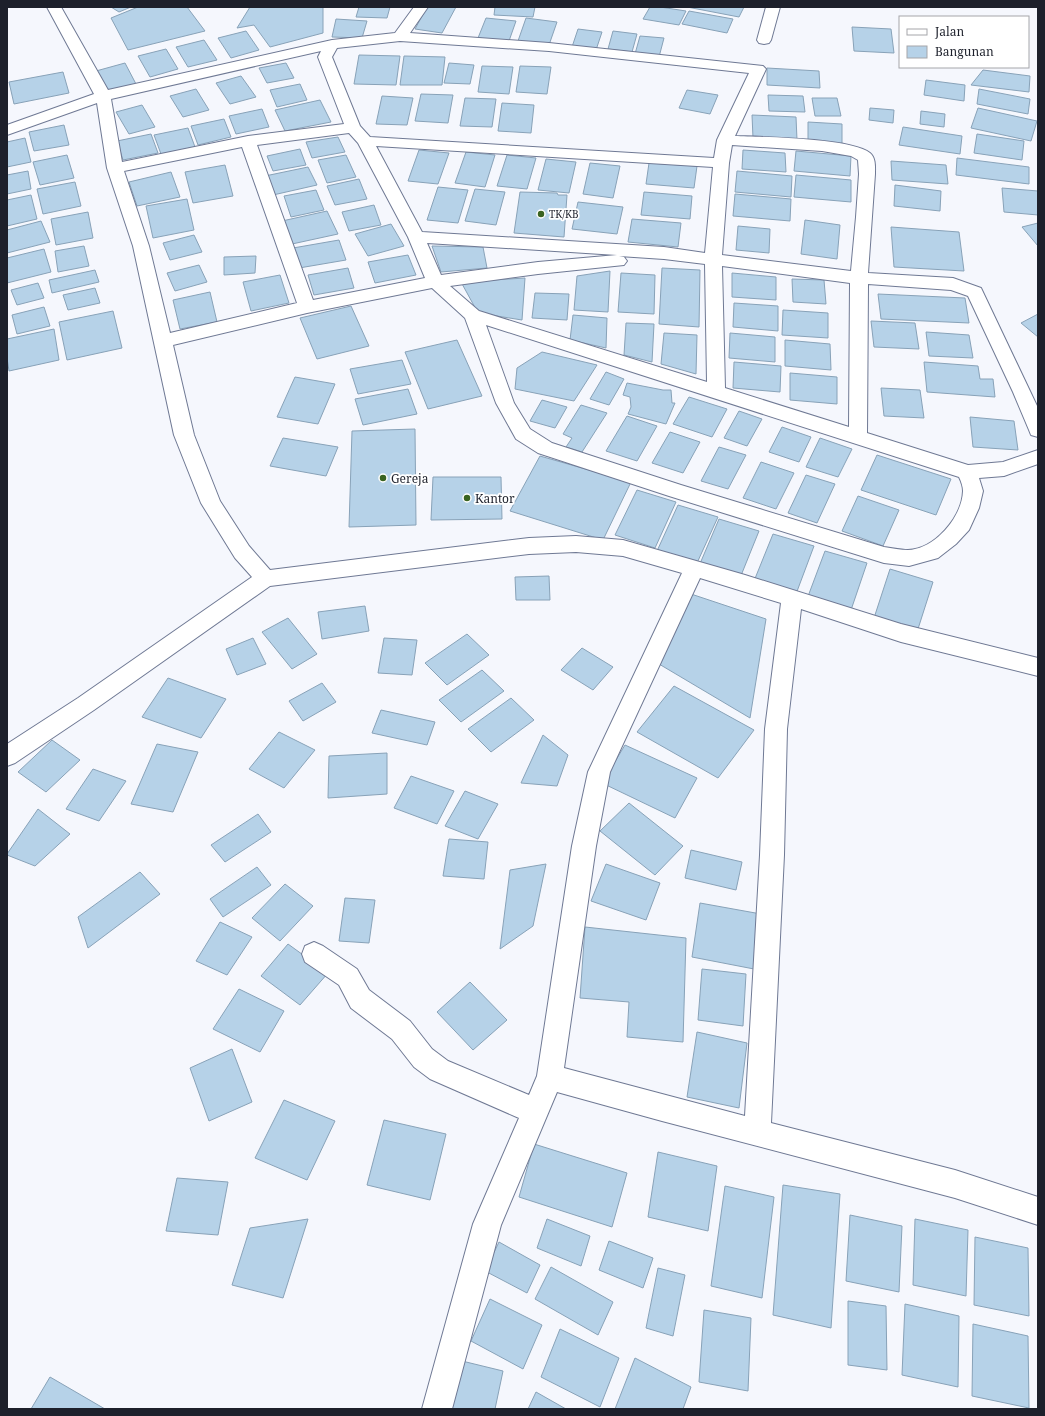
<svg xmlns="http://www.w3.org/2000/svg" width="1045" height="1416" viewBox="0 0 1045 1416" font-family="'Noto Serif',serif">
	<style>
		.building { fill: #b6d2e8; stroke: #88a2b8 }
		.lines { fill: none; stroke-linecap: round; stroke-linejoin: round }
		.street-casing { stroke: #6f7994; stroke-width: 2 }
		.street { fill: #fff; fill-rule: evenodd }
		.poi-dot { fill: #396320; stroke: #fff; stroke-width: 1.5 }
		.labels { text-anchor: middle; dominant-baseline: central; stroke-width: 3.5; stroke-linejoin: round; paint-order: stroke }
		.far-poi-label { font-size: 10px; fill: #1d202b; stroke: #fff; text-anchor: start }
		.poi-label { font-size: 12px; fill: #1d202b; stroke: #fff; text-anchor: start }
	</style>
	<rect width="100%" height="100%" fill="#f5f7fd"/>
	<g class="building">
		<polygon points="111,7 131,7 119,12"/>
		<polygon points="138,7 187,7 205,31 128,50 111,18"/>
		<polygon points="250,7 323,7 323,33 270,47 254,25 237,28"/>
		<polygon points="359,7 390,7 387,18 356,17"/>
		<polygon points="427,7 456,7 442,33 415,29"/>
		<polygon points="495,7 535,7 533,17 494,15"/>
		<polygon points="650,7 660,7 686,11 679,25 643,19"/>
		<polygon points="687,7 744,7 739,17"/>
		<polygon points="689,11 733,19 727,33 682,24"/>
		<polygon points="486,18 516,21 509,41 478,38"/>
		<polygon points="526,18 557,22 549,45 518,41"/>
		<polygon points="336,19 367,21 362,38 332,37"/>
		<polygon points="852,27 891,29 894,53 854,51"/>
		<polygon points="578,29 602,32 596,50 572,47"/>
		<polygon points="246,31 259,50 231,58 218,38"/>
		<polygon points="613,31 637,34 632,52 608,49"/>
		<polygon points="640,36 664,38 659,57 635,54"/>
		<polygon points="204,40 217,60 188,67 176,47"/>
		<polygon points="166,49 178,69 150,77 138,56"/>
		<polygon points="359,55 400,56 396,85 354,84"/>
		<polygon points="404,56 445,57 442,85 400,85"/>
		<polygon points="125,63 136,84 107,91 96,71"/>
		<polygon points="286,63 294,78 267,83 259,68"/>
		<polygon points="449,63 474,65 470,84 444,83"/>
		<polygon points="482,66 513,67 509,94 478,92"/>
		<polygon points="520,66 551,67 547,94 516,92"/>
		<polygon points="767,68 819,71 820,88 767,85"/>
		<polygon points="983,70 1030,76 1029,92 971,85"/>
		<polygon points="63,72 69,93 14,104 9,82"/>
		<polygon points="241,76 256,97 230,104 216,83"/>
		<polygon points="926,80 965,85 964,101 924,95"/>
		<polygon points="300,84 307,100 277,107 270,90"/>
		<polygon points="196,89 209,110 183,117 170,96"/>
		<polygon points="979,89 1030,99 1028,114 977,104"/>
		<polygon points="687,90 718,95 710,114 679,108"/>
		<polygon points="421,94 453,95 448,123 415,121"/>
		<polygon points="768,95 803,96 805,112 769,111"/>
		<polygon points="382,96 413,98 407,125 376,124"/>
		<polygon points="465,98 496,99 492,127 460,126"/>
		<polygon points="812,98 837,98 841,116 815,116"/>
		<polygon points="320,100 331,122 285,131 275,110"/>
		<polygon points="502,103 534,105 531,133 498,131"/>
		<polygon points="142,105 155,127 129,134 116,112"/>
		<polygon points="870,108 894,110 893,123 869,120"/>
		<polygon points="978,108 1037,121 1031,141 971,128"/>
		<polygon points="262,109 269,127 236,134 229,116"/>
		<polygon points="921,111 945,114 944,127 920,124"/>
		<polygon points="752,115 796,117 797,140 753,138"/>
		<polygon points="224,119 231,137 198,145 191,126"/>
		<polygon points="808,122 842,124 842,145 808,143"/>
		<polygon points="64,125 69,145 34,151 29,132"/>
		<polygon points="903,127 962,136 960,154 899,145"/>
		<polygon points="188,128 195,147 161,154 154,135"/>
		<polygon points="151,134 158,153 123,160 117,141"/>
		<polygon points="977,134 1024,141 1022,160 974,153"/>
		<polygon points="338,137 345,152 312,158 306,142"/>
		<polygon points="25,138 31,162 7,167 7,142"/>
		<polygon points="300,149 306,165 273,171 267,156"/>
		<polygon points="419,150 449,153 438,184 408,181"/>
		<polygon points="743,150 785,153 786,172 742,169"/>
		<polygon points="796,151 851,156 850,176 794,171"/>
		<polygon points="466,152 495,155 485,187 455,183"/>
		<polygon points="67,155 74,178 40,185 33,162"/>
		<polygon points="346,155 356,177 327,183 318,160"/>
		<polygon points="507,155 536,158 527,189 497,186"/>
		<polygon points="957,158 1029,167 1029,184 956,175"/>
		<polygon points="546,159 576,162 569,193 538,190"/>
		<polygon points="891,161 946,165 948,184 892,180"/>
		<polygon points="590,163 620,166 613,198 583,194"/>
		<polygon points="649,163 697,166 694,188 646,184"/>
		<polygon points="225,165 233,196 193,203 185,172"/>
		<polygon points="308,167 317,185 273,195 265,176"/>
		<polygon points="28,171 31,189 7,194 7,175"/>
		<polygon points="737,171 792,176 791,197 735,192"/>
		<polygon points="171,172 180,197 137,206 129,182"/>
		<polygon points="796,175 851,180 851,202 794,197"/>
		<polygon points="359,179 367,199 335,205 327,186"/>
		<polygon points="75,182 81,206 43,214 37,189"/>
		<polygon points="895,185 941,191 940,211 894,206"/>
		<polygon points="438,187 468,190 458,223 427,220"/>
		<polygon points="1002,188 1038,191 1038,215 1004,212"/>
		<polygon points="475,189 505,192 496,225 465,221"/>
		<polygon points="316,190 324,210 291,217 284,196"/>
		<polygon points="520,192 557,193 558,195 567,195 564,237 514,233"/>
		<polygon points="644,192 692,196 690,219 641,215"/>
		<polygon points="735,194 791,199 790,221 733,216"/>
		<polygon points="31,195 37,219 7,226 7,200"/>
		<polygon points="187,199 194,230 153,238 146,206"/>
		<polygon points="578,202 623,207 617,234 572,229"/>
		<polygon points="374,205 381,225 349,231 342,212"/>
		<polygon points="327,211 338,234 292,244 282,221"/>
		<polygon points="88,212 93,238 56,245 51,219"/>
		<polygon points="632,219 681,223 678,247 628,242"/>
		<polygon points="805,220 840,225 837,259 801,254"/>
		<polygon points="41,221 50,242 7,253 7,230"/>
		<polygon points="1038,223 1038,246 1022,227"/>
		<polygon points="391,224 404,246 368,256 355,234"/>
		<polygon points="738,226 770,229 769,253 736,250"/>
		<polygon points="891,227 959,232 964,271 894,267"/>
		<polygon points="194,235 202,252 170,260 163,243"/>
		<polygon points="339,240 346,260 299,268 293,248"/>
		<polygon points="84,246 89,266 58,272 55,251"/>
		<polygon points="432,246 483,247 487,268 441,272"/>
		<polygon points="44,249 51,272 7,283 7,258"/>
		<polygon points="408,255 416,275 375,283 368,262"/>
		<polygon points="256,256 255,273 224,275 224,257"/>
		<polygon points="199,265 207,282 175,291 167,273"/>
		<polygon points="348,268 354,288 314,295 308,275"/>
		<polygon points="662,268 700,270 699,327 659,324"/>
		<polygon points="95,270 99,282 52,293 49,280"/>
		<polygon points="610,271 608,312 574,310 577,276"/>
		<polygon points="621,273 655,275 654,314 618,312"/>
		<polygon points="732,273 776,277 776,300 732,297"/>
		<polygon points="280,275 289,303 251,311 243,282"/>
		<polygon points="525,278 522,320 478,313 461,282"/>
		<polygon points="792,279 824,280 826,304 793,302"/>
		<polygon points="38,283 44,298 17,305 11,290"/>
		<polygon points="95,288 100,303 68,310 63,295"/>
		<polygon points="210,292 217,322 180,329 173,300"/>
		<polygon points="535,293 569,294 567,320 532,318"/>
		<polygon points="878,294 965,298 969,323 881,319"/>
		<polygon points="734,303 778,306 778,331 733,327"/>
		<polygon points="351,306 369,346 317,359 300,318"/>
		<polygon points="44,307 50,326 17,334 12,315"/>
		<polygon points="783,310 828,313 828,338 782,335"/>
		<polygon points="113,311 122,348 67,360 59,322"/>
		<polygon points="1038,314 1038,337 1021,323"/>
		<polygon points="573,315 607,318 606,348 570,340"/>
		<polygon points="871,321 915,323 919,349 874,347"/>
		<polygon points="626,323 654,324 652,362 624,355"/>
		<polygon points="54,329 59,360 9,371 7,358 7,339"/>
		<polygon points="926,332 969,335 973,358 929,356"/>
		<polygon points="664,333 697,335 696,374 661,364"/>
		<polygon points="730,333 775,337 775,362 729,358"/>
		<polygon points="457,340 482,396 428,409 405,352"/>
		<polygon points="785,340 830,344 831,370 785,366"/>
		<polygon points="542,352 597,365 574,401 515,389 517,368"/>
		<polygon points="402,360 411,384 358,394 350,369"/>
		<polygon points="734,362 781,366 780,392 733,388"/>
		<polygon points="924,362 978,366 980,379 993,379 995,397 927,392"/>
		<polygon points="606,372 624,379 609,405 590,399"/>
		<polygon points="790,373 837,377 837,404 790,400"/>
		<polygon points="295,377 335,384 318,424 277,417"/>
		<polygon points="627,383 663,390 671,390 672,403 675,403 666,424 628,414 631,407 630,397 623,395"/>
		<polygon points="881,388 920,390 924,418 884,416"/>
		<polygon points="408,389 417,414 363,425 355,399"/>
		<polygon points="689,397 727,409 712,437 673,424"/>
		<polygon points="542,400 567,407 555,428 530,421"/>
		<polygon points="581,405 607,413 582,452 566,447 572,438 563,434"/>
		<polygon points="739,411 762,419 747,446 724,438"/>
		<polygon points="627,416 657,426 637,461 606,451"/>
		<polygon points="970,417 1014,421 1018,450 973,447"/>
		<polygon points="782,427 811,437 799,462 769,452"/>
		<polygon points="415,429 416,525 349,527 352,431"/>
		<polygon points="670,432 700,442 683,473 652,463"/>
		<polygon points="283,438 338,447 326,476 270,466"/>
		<polygon points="820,438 852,449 838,477 806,467"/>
		<polygon points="719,447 746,455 728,489 701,481"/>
		<polygon points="877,455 951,479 936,515 861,490"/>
		<polygon points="540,456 631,482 603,540 510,511"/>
		<polygon points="761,462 794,473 776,509 743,498"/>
		<polygon points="806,475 835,484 817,523 788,513"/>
		<polygon points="433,477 501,477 502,519 431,520"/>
		<polygon points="637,490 676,502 655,548 615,535"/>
		<polygon points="858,496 899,510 883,546 842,531"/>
		<polygon points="678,505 718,517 697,563 657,551"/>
		<polygon points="719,519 759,531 740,578 699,566"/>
		<polygon points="773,534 814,546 796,594 754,581"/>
		<polygon points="825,551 867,563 850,613 807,599"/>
		<polygon points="890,569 933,582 917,632 874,618"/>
		<polygon points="549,576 550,600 516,600 515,577"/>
		<polygon points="691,594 766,619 750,718 659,664"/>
		<polygon points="365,606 369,631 322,639 318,612"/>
		<polygon points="288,618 317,654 292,669 262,632"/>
		<polygon points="467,634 489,655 447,685 425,663"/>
		<polygon points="253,638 266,664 237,675 226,649"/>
		<polygon points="384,638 417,640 412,675 378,673"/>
		<polygon points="582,648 613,667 593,690 561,670"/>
		<polygon points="482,670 504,691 461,722 439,700"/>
		<polygon points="168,678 226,699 201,738 142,717"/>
		<polygon points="322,683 336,702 303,721 289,701"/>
		<polygon points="674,686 754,730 718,778 637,732"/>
		<polygon points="511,698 534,720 491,752 468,729"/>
		<polygon points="381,710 435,722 427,745 372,733"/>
		<polygon points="279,732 315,750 284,788 249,769"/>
		<polygon points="543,735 568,755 557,786 521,783"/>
		<polygon points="52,740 80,760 46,792 18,772"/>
		<polygon points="157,744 198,752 173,812 131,804"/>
		<polygon points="625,745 697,778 675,818 602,783"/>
		<polygon points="387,753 387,794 328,798 329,756"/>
		<polygon points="93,769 126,781 99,821 66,809"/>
		<polygon points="411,776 454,791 437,824 394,808"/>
		<polygon points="465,791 498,804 478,839 445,826"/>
		<polygon points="629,803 683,846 655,875 600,831"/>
		<polygon points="38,809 70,834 35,866 7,855 7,854"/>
		<polygon points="258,814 271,832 225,862 211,845"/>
		<polygon points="449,839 488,842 484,879 443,876"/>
		<polygon points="691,850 742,862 736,890 685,878"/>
		<polygon points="546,864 533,926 500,949 510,870"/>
		<polygon points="606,864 660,883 646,920 591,901"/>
		<polygon points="257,867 271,885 223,917 210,899"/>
		<polygon points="140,872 160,894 88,948 78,917"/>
		<polygon points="285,884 313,906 280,941 252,918"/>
		<polygon points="345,898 375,900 369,943 339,941"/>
		<polygon points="700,903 761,914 754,969 692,957"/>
		<polygon points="220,922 252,937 227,975 196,961"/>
		<polygon points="585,927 686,938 683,1042 627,1037 629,1002 580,998"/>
		<polygon points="288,944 328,973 300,1005 261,976"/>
		<polygon points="702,969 746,974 743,1026 698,1020"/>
		<polygon points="470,982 507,1020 473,1050 437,1012"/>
		<polygon points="239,989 284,1011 260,1052 213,1029"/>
		<polygon points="697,1032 747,1043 739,1108 687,1097"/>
		<polygon points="232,1049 252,1102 209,1121 190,1068"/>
		<polygon points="284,1100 335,1121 307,1180 255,1158"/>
		<polygon points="384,1120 446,1134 430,1200 367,1185"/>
		<polygon points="534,1144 627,1173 612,1227 519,1197"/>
		<polygon points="658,1152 717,1166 708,1231 648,1217"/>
		<polygon points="177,1178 228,1182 218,1235 166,1231"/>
		<polygon points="783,1185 840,1194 831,1328 773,1315"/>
		<polygon points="725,1186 774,1197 762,1298 711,1286"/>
		<polygon points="850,1215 902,1226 899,1292 846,1281"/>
		<polygon points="308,1219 283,1298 232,1285 250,1228"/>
		<polygon points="547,1219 590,1236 581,1266 537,1248"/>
		<polygon points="915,1219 968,1230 966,1296 913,1285"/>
		<polygon points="975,1237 1028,1248 1029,1316 974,1305"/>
		<polygon points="609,1241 653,1258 643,1288 599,1270"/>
		<polygon points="499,1242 540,1265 527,1293 485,1271"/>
		<polygon points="551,1267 613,1302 598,1335 535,1299"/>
		<polygon points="658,1268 685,1275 673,1336 646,1328"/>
		<polygon points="490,1299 542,1325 523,1369 471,1341"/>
		<polygon points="848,1301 886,1306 887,1370 848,1365"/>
		<polygon points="905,1304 959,1316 958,1387 902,1375"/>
		<polygon points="704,1310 751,1318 748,1391 699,1382"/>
		<polygon points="973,1324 1028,1336 1029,1408 972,1396"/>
		<polygon points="560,1329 619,1358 600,1407 541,1377"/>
		<polygon points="635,1358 691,1387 683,1409 615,1409"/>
		<polygon points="462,1361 503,1371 495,1409 452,1409"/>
		<polygon points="50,1377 105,1409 31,1409"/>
		<polygon points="536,1392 566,1409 528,1409"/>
	</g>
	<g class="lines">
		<g class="street-casing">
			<g id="street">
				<path d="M47 7H61L108 90 332 40 395 33 414 7H428L410 33 549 43 763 66 766 69 735 136C762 137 851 138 870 153 876 158 875 167 875 174L868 273 953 278 981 288 1038 408V437L1031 435 1029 430 1013 392 968 296 951 290 868 284 867 433 968 465 1003 462 1038 450V464L1004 476 979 478 983 491 979 508 969 530 956 544 938 558 909 566 884 563 669 496 538 453 516 439 496 403 465 318 432 288 307 313 173 345 194 435 220 501 249 546 270 570 529 538 576 536 623 540 745 575 901 624 1038 658V676L901 642 801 609 787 729 784 855 771 1123 955 1170 1038 1197V1225L955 1198 662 1121 557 1092 501 1225 452 1409H422L473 1224 519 1118 430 1079 414 1067 392 1039 351 1008 339 985 305 962 302 954 305 946 314 942 323 946 357 969 369 990 410 1021 432 1049 448 1061 529 1095 537 1076 572 846 588 772 682 573 623 556 576 552 529 554 270 586 94 710 15 763 7 766V744L78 698 252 577 235 558 201 503 174 435 133 246 107 168 97 103 7 135V125L94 94ZM400 41 549 51 749 73 717 140 714 158 370 137 360 126 332 57 337 48ZM321 51 318 57 344 124 248 136 122 162 111 99ZM349 133 358 143 408 237 425 278 313 300 257 145ZM732 145 822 151 851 156 858 160 859 174 856 217 851 271 722 255 729 163ZM376 146 713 167 705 253 664 247 422 232ZM242 147 297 303 170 333 149 246 124 171ZM427 243 617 255 538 262 441 275ZM619 256 664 259 705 264 707 382 479 311 450 286 538 274 624 265 627 261 624 257ZM722 266 850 283 849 427 725 388ZM486 325 959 477C961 481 963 487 963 491 962 517 935 549 908 550 901 550 892 548 884 547L681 485 552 443 530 429 514 403ZM700 578 781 603 765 729 760 855 745 1116 564 1068 596 846 610 772Z"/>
				<polygon points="766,7 780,7 771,40 769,43 764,44 759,43 757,40"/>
			</g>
		</g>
		<use href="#street" class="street"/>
	</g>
	<g class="poi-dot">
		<circle cx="541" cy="214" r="4"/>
		<circle cx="383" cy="478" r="4"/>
		<circle cx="467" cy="498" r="4"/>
	</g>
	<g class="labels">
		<g class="far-poi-label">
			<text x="549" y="214">TK/KB</text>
		</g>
		<g class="poi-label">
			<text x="391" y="478">Gereja</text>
			<text x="475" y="498">Kantor</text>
		</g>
	</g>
	<rect width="1045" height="1416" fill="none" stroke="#1d202b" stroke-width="16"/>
	<rect x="899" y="16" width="130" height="52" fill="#ffffff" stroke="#a5a6aa"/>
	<rect x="907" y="29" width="20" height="6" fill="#ffffff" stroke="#a5a6aa"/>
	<text x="935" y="36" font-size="12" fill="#1d202b">Jalan</text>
	<rect x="907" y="46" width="20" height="12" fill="#b6d2e8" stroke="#a5a6aa"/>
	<text x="935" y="56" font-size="12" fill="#1d202b">Bangunan</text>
</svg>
